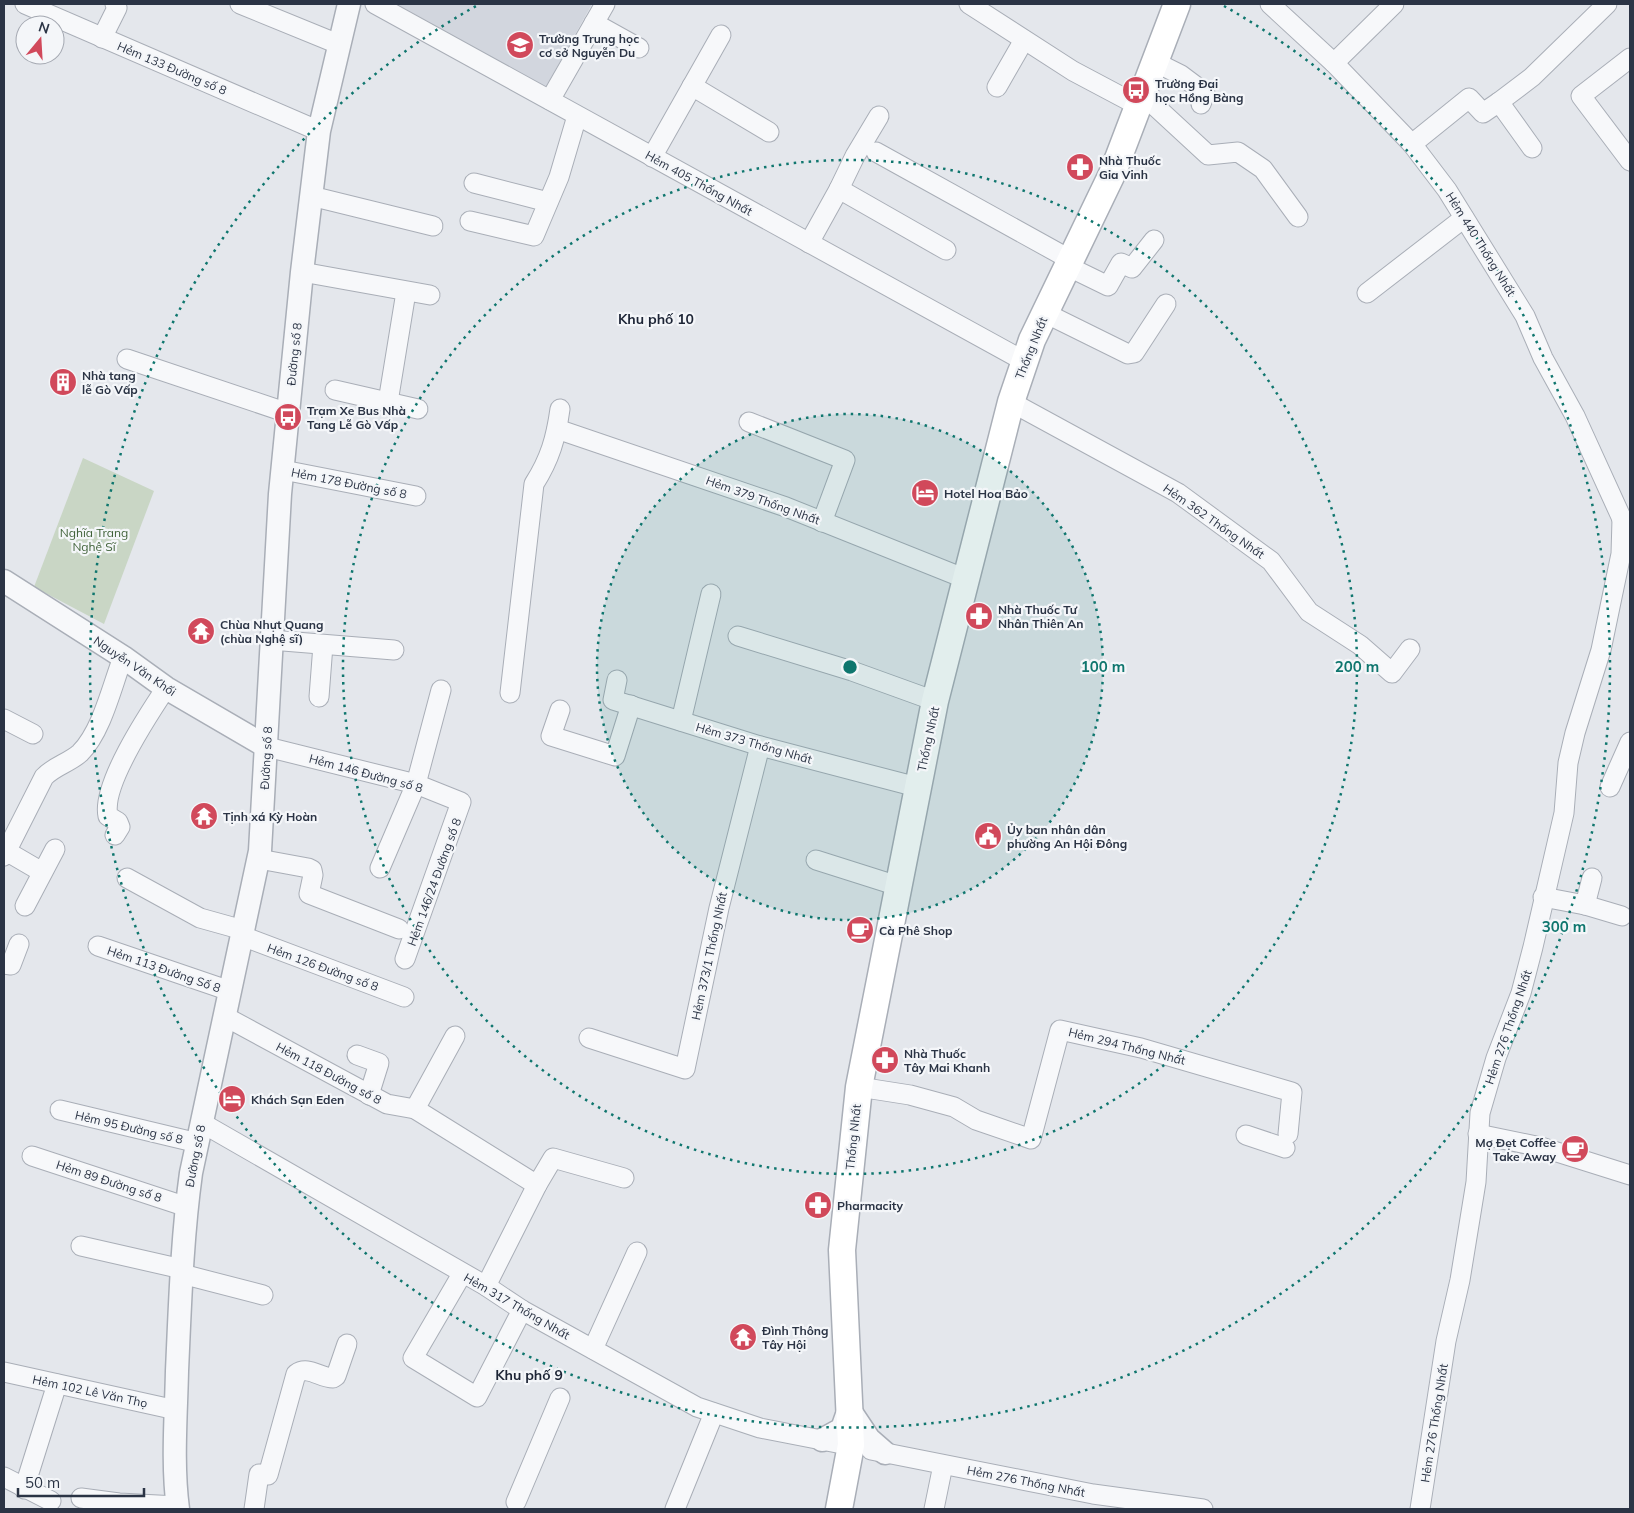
<svg xmlns="http://www.w3.org/2000/svg" width="1634" height="1513" viewBox="0 0 1634 1513" font-family="Mulish,sans-serif">
	<style>
		.built { fill: #d2d6de }
		.green { fill: #c9d6c5 }
		.lines { fill: none; stroke-linecap: round; stroke-linejoin: round }
		.minor-casing { stroke: #a9aeb7; stroke-width: 21 }
		.tertiary-casing { stroke: #a9aeb7; stroke-width: 25 }
		.secondary-casing { stroke: #a9aeb7; stroke-width: 29 }
		.minor { stroke: #f7f8fa; stroke-width: 19 }
		.tertiary { stroke: #f7f8fa; stroke-width: 22 }
		.secondary { stroke: #fff; stroke-width: 26 }
		.ring { fill: none; stroke: #0f766e; stroke-width: 2.5; stroke-dasharray: 2.5 5 }
		.labels { text-anchor: middle; dominant-baseline: central; stroke-width: 4.5; stroke-linejoin: round; paint-order: stroke }
		.poi-label { font-size: 12px; font-weight: bold; fill: #2b3445; stroke: #f4f6f9; text-anchor: start }
		.street-label { font-size: 12px; fill: #2b3445; stroke: #f4f6f9 }
		.park-label { font-size: 12px; fill: #3f6138; stroke: #f4f6f9 }
		.neighbourhood-label { font-size: 14px; font-weight: bold; fill: #1d2536; stroke: #f4f6f9 }
		.centre { fill: #0f766e; stroke: #f4f6f9; stroke-width: 2.5 }
		.ring-label { font-size: 15px; text-anchor: middle; font-weight: bold; fill: #0f766e; stroke: #f4f6f9; stroke-width: 4.5; stroke-linejoin: round; paint-order: stroke }
	</style>
	<rect width="100%" height="100%" fill="#e4e7ec"/>
	<polygon class="built" points="396,4 592,4 546,87"/>
	<polygon class="green" points="83,458 154,491 104,624 34,587"/>
	<g class="lines">
		<g class="minor-casing">
			<g id="minor">
				<polyline points="25,4 319,131"/>
				<polyline points="240,4 338,44"/>
				<polyline points="375,4 1024,361"/>
				<polyline points="969,4 1073,71 1139,106"/>
				<polyline points="1270,4 1334,63 1412,144 1447,190 1525,316 1543,358 1575,416 1622,519 1629,527"/>
				<polyline points="594,23 639,48"/>
				<polyline points="102,38 117,8 115,4"/>
				<polyline points="1630,58 1581,96 1630,161"/>
				<polyline points="1155,62 1181,75 1205,93 1201,104"/>
				<polyline points="1334,63 1394,4"/>
				<polyline points="692,86 769,132"/>
				<polyline points="997,87 1024,40"/>
				<polyline points="1143,95 1208,155 1238,152 1263,169 1298,217"/>
				<polyline points="550,100 605,4"/>
				<polyline points="1499,102 1532,77 1607,4"/>
				<polyline points="1412,144 1469,98 1483,113 1499,102 1532,148"/>
				<polyline points="876,152 1071,260"/>
				<polyline points="652,157 721,35"/>
				<polyline points="474,183 548,202"/>
				<polyline points="839,189 855,156 879,116"/>
				<polyline points="311,196 433,226"/>
				<polyline points="470,221 534,236 559,177 577,116"/>
				<polyline points="809,243 839,189 946,250"/>
				<polyline points="1067,266 1108,286 1121,263 1132,268 1154,240"/>
				<polyline points="302,272 430,295"/>
				<polyline points="1367,293 1464,218"/>
				<polyline points="1045,313 1128,354 1134,353 1166,304"/>
				<polyline points="127,359 288,413"/>
				<polyline points="335,390 418,409"/>
				<polyline points="388,402 406,292"/>
				<polyline points="1011,402 1178,493 1271,561 1309,612 1360,645 1392,673 1410,649"/>
				<polyline points="749,422 845,460 822,522"/>
				<polyline points="557,429 786,507 966,579"/>
				<polyline points="283,470 416,496"/>
				<polyline points="738,636 852,671 935,701"/>
				<polyline points="271,640 394,650"/>
				<polyline points="617,680 613,700 760,746 917,787"/>
				<path d="M510 693 534 484C550 459 556 438 560 409"/>
				<polyline points="319,697 323,645"/>
				<polyline points="560,710 551,736 615,756 631,705"/>
				<polyline points="4,719 33,734"/>
				<polyline points="681,721 711,594"/>
				<polyline points="267,747 416,784 461,802 405,959"/>
				<polyline points="1610,787 1630,742"/>
				<path d="M115 835 120 827 118 822 108 816C101 786 148 715 166 688"/>
				<polyline points="6,851 42,872"/>
				<path d="M4 856 44 777C54 766 69 763 80 753 102 731 112 686 123 657"/>
				<polyline points="259,859 308,868 312,870 313,875 309,894 399,929"/>
				<polyline points="816,860 898,886"/>
				<polyline points="380,868 416,784 441,690"/>
				<polyline points="127,878 200,918 243,930"/>
				<polyline points="1543,897 1585,905 1622,916"/>
				<polyline points="1585,905 1592,878"/>
				<polyline points="25,906 55,849"/>
				<polyline points="242,936 404,997"/>
				<polyline points="98,946 230,991"/>
				<polyline points="4,964 11,965 19,944"/>
				<polyline points="224,1016 387,1104 415,1109 537,1185"/>
				<polyline points="589,1038 685,1069 719,908 760,746"/>
				<polyline points="357,1055 379,1063 369,1095"/>
				<polyline points="859,1087 910,1095 954,1107 976,1120 1031,1139 1060,1030 1141,1048 1292,1092 1288,1134"/>
				<polyline points="415,1109 455,1036"/>
				<polyline points="60,1110 198,1143"/>
				<polyline points="202,1123 486,1286 522,1310 697,1407 760,1428 837,1443"/>
				<polyline points="1478,1134 1541,1147 1630,1175"/>
				<polyline points="1246,1135 1285,1148"/>
				<polyline points="32,1156 187,1207"/>
				<polyline points="81,1246 182,1269"/>
				<polyline points="182,1274 263,1295"/>
				<polyline points="462,1274 413,1358 477,1397 522,1310"/>
				<polyline points="486,1286 537,1185 553,1158 624,1178"/>
				<polyline points="593,1349 637,1252"/>
				<polyline points="4,1372 176,1410"/>
				<polyline points="871,1450 1093,1494 1203,1509"/>
				<path d="M268 1475 296 1374C308 1365 320 1378 333 1378L336 1376 347 1344"/>
				<polyline points="4,1477 51,1501"/>
				<polyline points="24,1489 57,1384"/>
				<polyline points="81,1498 119,1503 177,1506"/>
				<polyline points="516,1502 560,1398"/>
				<polyline points="254,1509 259,1474"/>
				<polyline points="675,1509 714,1413"/>
				<polyline points="934,1509 943,1465"/>
				<polyline points="1420,1509 1446,1341 1460,1280 1476,1182 1480,1113 1496,1058 1521,993 1533,947 1564,813 1568,763 1575,733 1601,650 1621,554 1622,519"/>
			</g>
		</g>
		<g class="tertiary-casing">
			<g id="tertiary">
				<polyline points="4,581 123,657 166,688 267,747"/>
				<polyline points="849,1409 869,1439 885,1453"/>
				<polyline points="822,1440 842,1429 849,1409"/>
				<path d="M178 1509C172 1464 176 1417 177 1371 180 1305 182 1238 191 1173L260 851 280 494 302 272 319 131 349 4"/>
			</g>
		</g>
		<g class="secondary-casing">
			<polyline id="secondary" points="839,1509 851,1445 842,1250 859,1087 935,701 1011,402 1032,340 1113,172 1177,4"/>
		</g>
		<use href="#minor" class="minor"/>
		<use href="#tertiary" class="tertiary"/>
		<use href="#secondary" class="secondary"/>
	</g>
	<circle cx="850" cy="667" r="253" fill="#0f766e" fill-opacity=".12"/>
	<g class="ring">
		<circle cx="850" cy="667" r="253"/>
		<circle cx="850" cy="667" r="507"/>
		<path d="M1224 6A760 760 0 1 1 476 6"/>
	</g>
	<defs>
		<g id="school-disc" transform="scale(1.4375)"><circle r="9.5" fill="#d1495b" stroke="#f4f6f9"/><path d="M0-5L7-2L0 1L-7-2ZM-4 1L0 2.5L4 1V4Q0 6-4 4Z" fill="#fff"/></g>
		<g id="bus-disc" transform="scale(1.4375)"><circle r="9.5" fill="#d1495b" stroke="#f4f6f9"/><path d="M-5-6H5V4H4V6H2V4H-2V6H-4V4H-5ZM-3.5-4V0h7V-4ZM-3.5 1.2v1.5H-2V1.2ZM2 1.2v1.5H3.5V1.2Z" fill="#fff"/></g>
		<g id="pharmacy-disc" transform="scale(1.4375)"><circle r="9.5" fill="#d1495b" stroke="#f4f6f9"/><path d="M-2-6h4v4h4v4h-4v4h-4v-4h-4v-4h4Z" fill="#fff"/></g>
		<g id="building-disc" transform="scale(1.4375)"><circle r="9.5" fill="#d1495b" stroke="#f4f6f9"/><path d="M-4-6H4V6H1V3H-1V6H-4ZM-2.5-4.3h1.7v1.8h-1.7ZM.8-4.3h1.7v1.8H.8ZM-2.5-1h1.7V.8h-1.7ZM.8-1h1.7V.8H.8Z" fill="#fff"/></g>
		<g id="hotel-disc" transform="scale(1.4375)"><circle r="9.5" fill="#d1495b" stroke="#f4f6f9"/><path d="M-6-4.5h1.5V1H6V5H4.5V3h-9V5H-6ZM-4 0a1.8 1.8 0 1 1 3.6 0ZM.5 0V-2.5h3Q6-2.5 6 0Z" fill="#fff"/></g>
		<g id="temple-disc" transform="scale(1.4375)"><circle r="9.5" fill="#d1495b" stroke="#f4f6f9"/><path d="M0-6L5-2H3V0L6.5 2.5H4V6H1.5V3h-3V6H-4V2.5H-6.5L-3 0V-2H-5Z" fill="#fff"/></g>
		<g id="civic-disc" transform="scale(1.4375)"><circle r="9.5" fill="#d1495b" stroke="#f4f6f9"/><path d="M-.6-6.5H3V-4.5H.6V-3L4-1V1h2V6H-6V1h2V-1L-.6-3ZM-1.2 2.5V6h2.4V2.5Z" fill="#fff"/></g>
		<g id="cafe-disc" transform="scale(1.4375)"><circle r="9.5" fill="#d1495b" stroke="#f4f6f9"/><path d="M-5.5-4.5H6V0H3Q3 3.5 0 3.5H-2.5Q-5.5 3.5-5.5 0ZM3-3.2v2h1.7v-2ZM-6 4.5H4V6H-6Z" fill="#fff"/></g>
	</defs>
	<g fill-rule="evenodd">
		<use href="#school-disc" x="520" y="45"/>
		<use href="#bus-disc" x="1136" y="90"/>
		<use href="#pharmacy-disc" x="1080" y="167"/>
		<use href="#building-disc" x="63" y="382"/>
		<use href="#bus-disc" x="288" y="417"/>
		<use href="#hotel-disc" x="925" y="493"/>
		<use href="#pharmacy-disc" x="979" y="616"/>
		<use href="#temple-disc" x="201" y="631"/>
		<use href="#temple-disc" x="204" y="816"/>
		<use href="#civic-disc" x="988" y="836"/>
		<use href="#cafe-disc" x="860" y="930"/>
		<use href="#pharmacy-disc" x="885" y="1060"/>
		<use href="#hotel-disc" x="232" y="1099"/>
		<use href="#cafe-disc" x="1575" y="1149"/>
		<use href="#pharmacy-disc" x="818" y="1205"/>
		<use href="#temple-disc" x="743" y="1337"/>
	</g>
	<g class="labels">
		<g class="poi-label">
			<text x="539" y="38">Trường Trung học<tspan x="539" dy="14">cơ sở Nguyễn Du</tspan></text>
			<text x="1155" y="83">Trường Đại<tspan x="1155" dy="14">học Hồng Bàng</tspan></text>
			<text x="1099" y="160">Nhà Thuốc<tspan x="1099" dy="14">Gia Vinh</tspan></text>
			<text x="82" y="375">Nhà tang<tspan x="82" dy="14">lễ Gò Vấp</tspan></text>
			<text x="307" y="410">Trạm Xe Bus Nhà<tspan x="307" dy="14">Tang Lễ Gò Vấp</tspan></text>
			<text x="944" y="493">Hotel Hoa Bảo</text>
			<text x="998" y="609">Nhà Thuốc Tư<tspan x="998" dy="14">Nhân Thiên An</tspan></text>
			<text x="220" y="624">Chùa Nhựt Quang<tspan x="220" dy="14">(chùa Nghệ sĩ)</tspan></text>
			<text x="223" y="816">Tịnh xá Kỳ Hoàn</text>
			<text x="1007" y="829">Ủy ban nhân dân<tspan x="1007" dy="14">phường An Hội Đông</tspan></text>
			<text x="879" y="930">Cà Phê Shop</text>
			<text x="904" y="1053">Nhà Thuốc<tspan x="904" dy="14">Tây Mai Khanh</tspan></text>
			<text x="251" y="1099">Khách Sạn Eden</text>
			<text x="1556" y="1142" text-anchor="end">Mợ Đẹt Coffee<tspan x="1556" dy="14">Take Away</tspan></text>
			<text x="837" y="1205">Pharmacity</text>
			<text x="762" y="1330">Đình Thông<tspan x="762" dy="14">Tây Hội</tspan></text>
		</g>
		<g class="street-label">
			<text transform="translate(172 68) rotate(23)">Hẻm 133 Đường số 8</text>
			<text transform="translate(699 183) rotate(29)">Hẻm 405 Thống Nhất</text>
			<text transform="translate(1481 244) rotate(58)">Hẻm 440 Thống Nhất</text>
			<text transform="translate(1031 348) rotate(-68)">Thống Nhất</text>
			<text transform="translate(294 354) rotate(-84)">Đường số 8</text>
			<text transform="translate(349 483) rotate(11)">Hẻm 178 Đường số 8</text>
			<text transform="translate(763 500) rotate(20)">Hẻm 379 Thống Nhất</text>
			<text transform="translate(1214 521) rotate(35)">Hẻm 362 Thống Nhất</text>
			<text transform="translate(135 666) rotate(34)">Nguyễn Văn Khối</text>
			<text transform="translate(928 739) rotate(-78)">Thống Nhất</text>
			<text transform="translate(754 743) rotate(16)">Hẻm 373 Thống Nhất</text>
			<text transform="translate(266 758) rotate(-87)">Đường số 8</text>
			<text transform="translate(366 773) rotate(15)">Hẻm 146 Đường số 8</text>
			<text transform="translate(434 882) rotate(-70)">Hẻm 146/24 Đường số 8</text>
			<text transform="translate(709 956) rotate(-78)">Hẻm 373/1 Thống Nhất</text>
			<text transform="translate(323 967) rotate(20)">Hẻm 126 Đường số 8</text>
			<text transform="translate(164 969) rotate(19)">Hẻm 113 Đường Số 8</text>
			<text transform="translate(1508 1027) rotate(-71)">Hẻm 276 Thống Nhất</text>
			<text transform="translate(1127 1046) rotate(14)">Hẻm 294 Thống Nhất</text>
			<text transform="translate(329 1073) rotate(28)">Hẻm 118 Đường số 8</text>
			<text transform="translate(129 1127) rotate(13)">Hẻm 95 Đường số 8</text>
			<text transform="translate(853 1137) rotate(-84)">Thống Nhất</text>
			<text transform="translate(195 1156) rotate(-79)">Đường số 8</text>
			<text transform="translate(109 1181) rotate(18)">Hẻm 89 Đường số 8</text>
			<text transform="translate(517 1306) rotate(30)">Hẻm 317 Thống Nhất</text>
			<text transform="translate(90 1391) rotate(12)">Hẻm 102 Lê Văn Thọ</text>
			<text transform="translate(1434 1423) rotate(-81)">Hẻm 276 Thống Nhất</text>
			<text transform="translate(1026 1481) rotate(11)">Hẻm 276 Thống Nhất</text>
		</g>
		<g class="park-label">
			<text x="94" y="532">Nghĩa Trang<tspan x="94" dy="14">Nghệ Sĩ</tspan></text>
		</g>
		<g class="neighbourhood-label">
			<text x="656" y="319">Khu phố 10</text>
			<text x="529" y="1375">Khu phố 9</text>
		</g>
	</g>
	<circle cx="850" cy="667" r="8" class="centre"/>
	<g class="ring-label">
		<text x="1103" y="672">100 m</text>
		<text x="1357" y="672">200 m</text>
		<text x="1564" y="932">300 m</text>
	</g>
	<rect width="1634" height="1513" fill="none" stroke="#2b3445" stroke-width="10"/>
	<g transform="translate(40 40) rotate(18)"><circle r="24" fill="#f4f6f9" stroke="#a4a8b1"/>
	<path d="M0-4L9 19L0 12L-9 19Z" fill="#d1495b"/>
	<text y="-8" font-size="14" font-weight="bold" text-anchor="middle" fill="#2b3445">N</text>
	</g>
	<path d="M18 1488v8h126v-8" fill="none" stroke="#2b3445" stroke-width="2.5"/>
	<text x="25" y="1488" font-size="15" fill="#2b3445" stroke="#f4f6f9" stroke-width="4" paint-order="stroke">50 m</text>
</svg>
